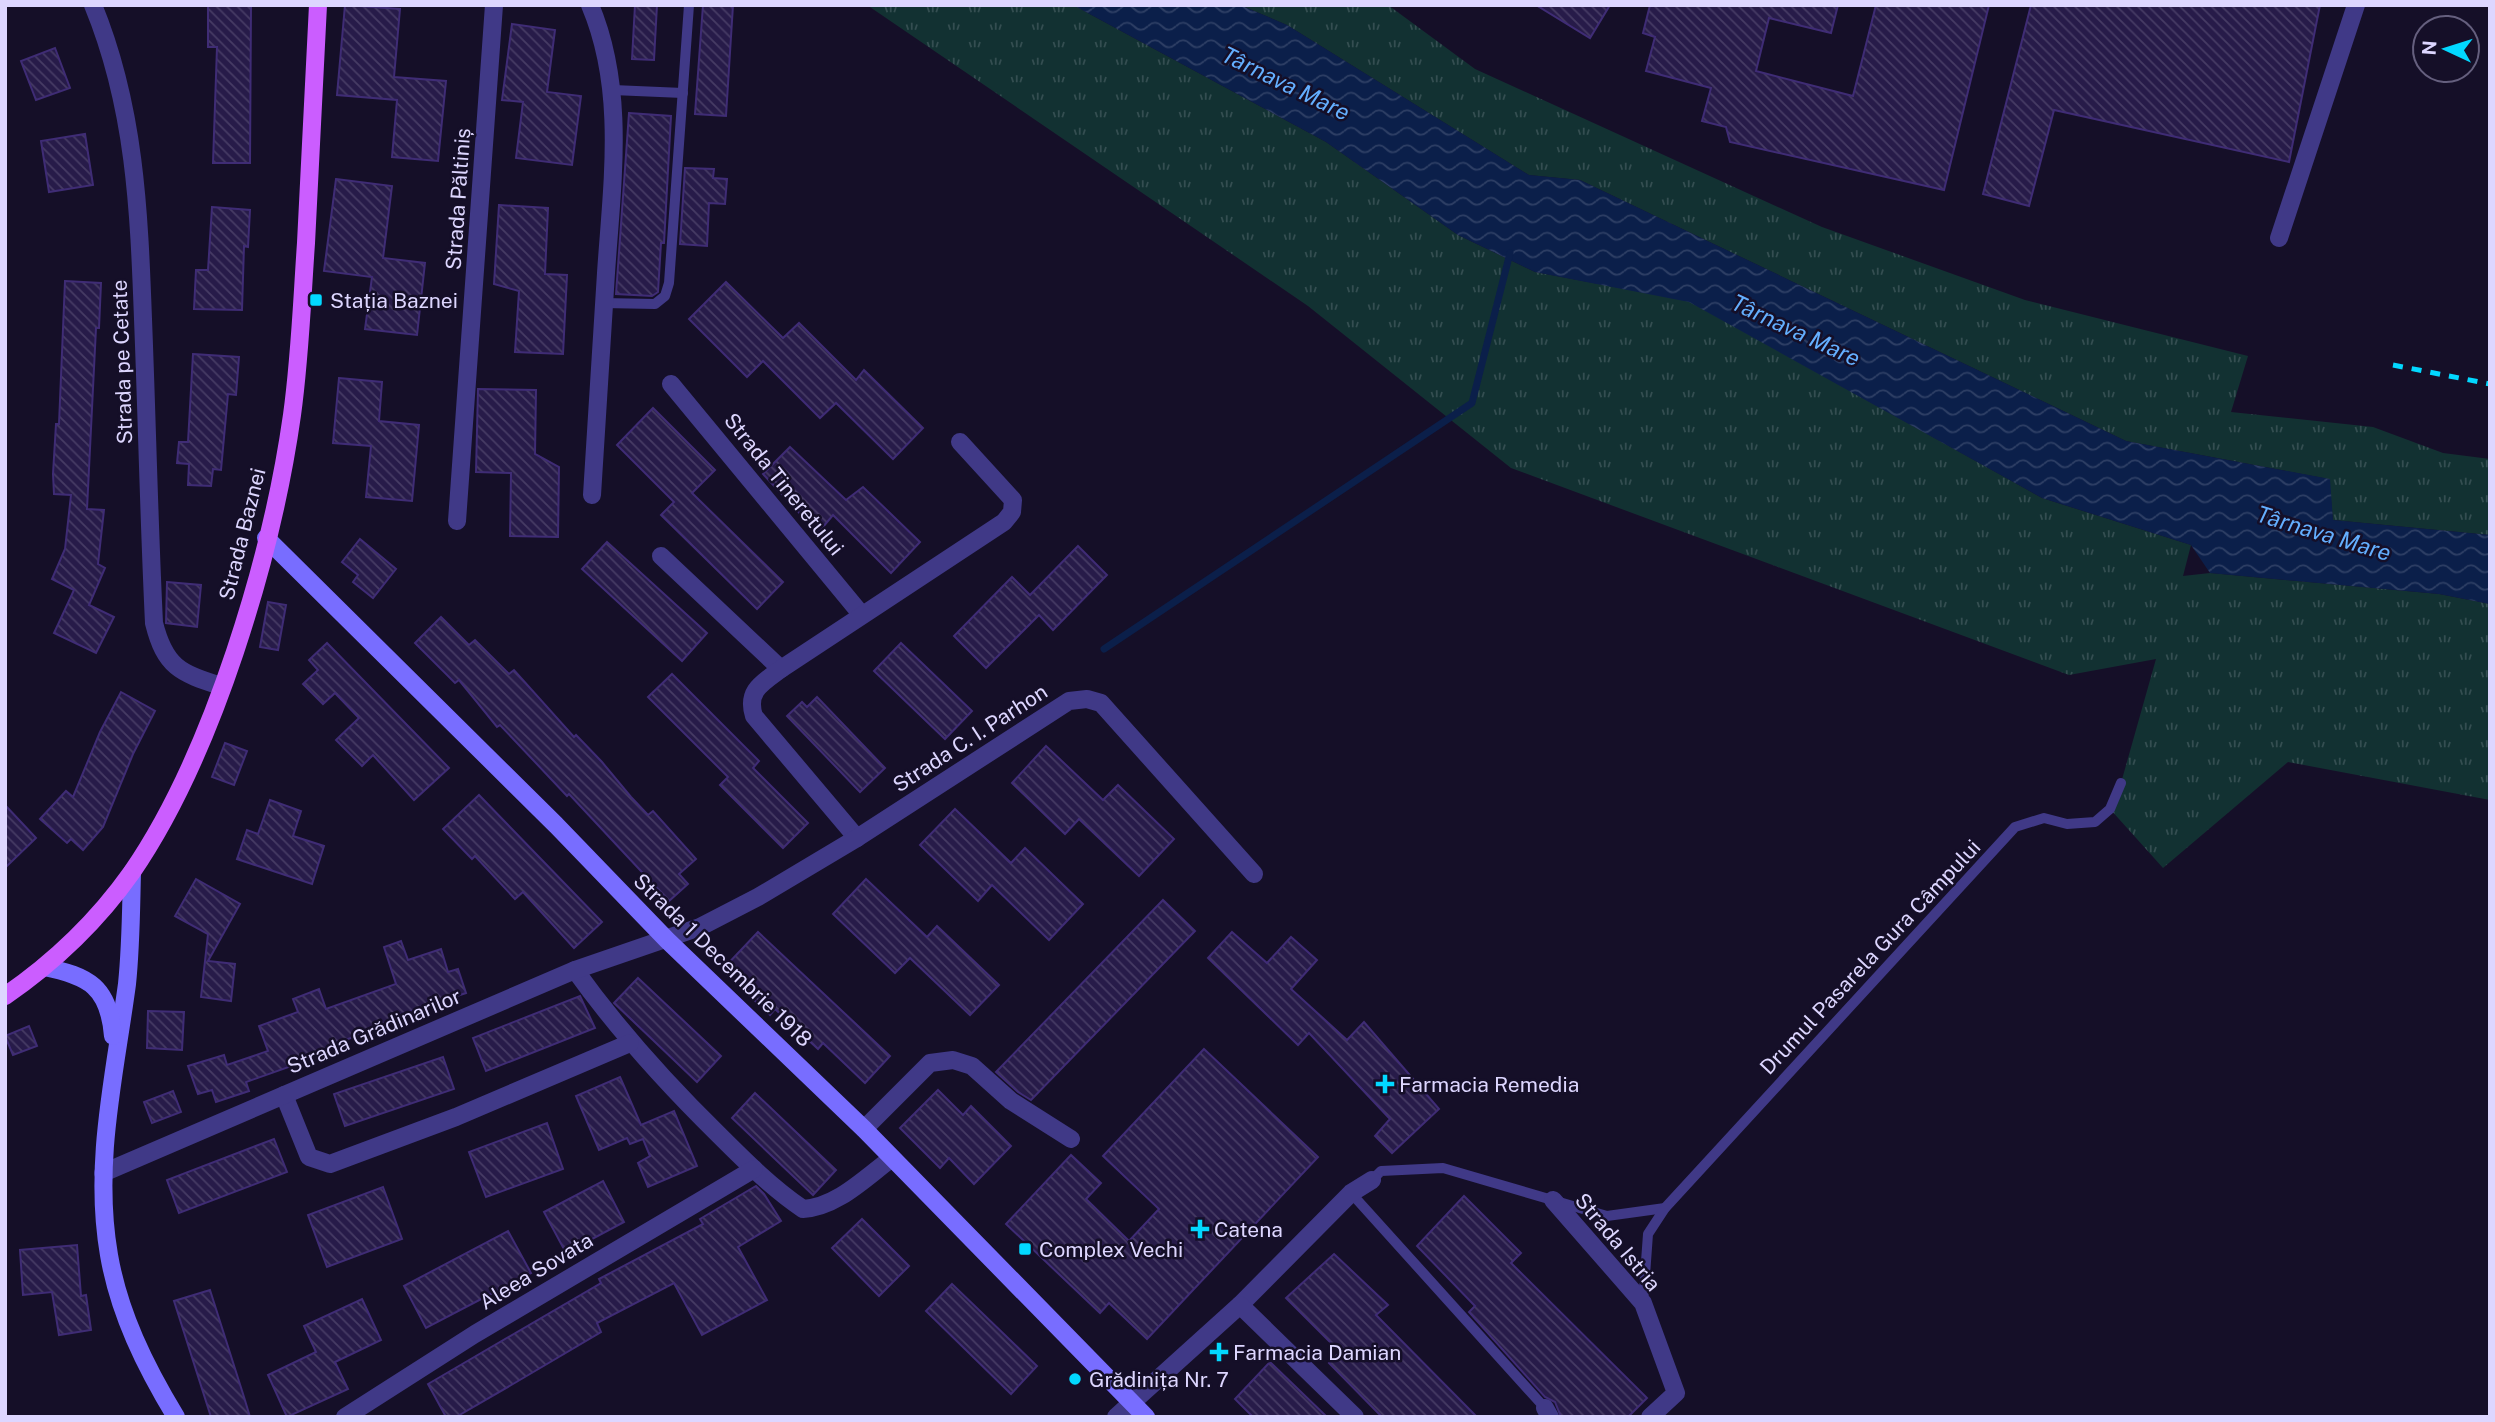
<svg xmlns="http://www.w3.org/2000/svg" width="2495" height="1422" viewBox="0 0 2495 1422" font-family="'Public Sans',sans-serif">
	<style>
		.grass { fill: url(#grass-tufts) }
		.water { fill: url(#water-waves) }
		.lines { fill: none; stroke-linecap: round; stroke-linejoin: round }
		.stream { stroke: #0b1f4a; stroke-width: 7 }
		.building { fill: url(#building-back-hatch); stroke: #3f2c75; stroke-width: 2 }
		.lane { stroke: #403987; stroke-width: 10 }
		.street { stroke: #403987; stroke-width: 18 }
		.secondary { stroke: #786dff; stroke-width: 18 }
		.primary { stroke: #cb5dff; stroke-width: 18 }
		.rail { stroke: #02d8ff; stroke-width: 5; stroke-dasharray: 10 9; stroke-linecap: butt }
		.poi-dot { fill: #02d8ff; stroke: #150f28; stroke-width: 2.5 }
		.labels { text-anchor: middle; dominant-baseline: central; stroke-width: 5; stroke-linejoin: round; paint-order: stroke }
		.street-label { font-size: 21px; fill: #ddd6ff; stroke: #150f28 }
		.poi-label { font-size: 21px; fill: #ddd6ff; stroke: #150f28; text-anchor: start }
		.water-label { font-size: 23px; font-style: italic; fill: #64afff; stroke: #150f28 }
	</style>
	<defs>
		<pattern id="grass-tufts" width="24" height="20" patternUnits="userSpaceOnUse" patternTransform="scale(1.75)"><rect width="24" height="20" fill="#123132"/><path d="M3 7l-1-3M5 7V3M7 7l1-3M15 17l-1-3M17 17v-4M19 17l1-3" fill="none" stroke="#344e51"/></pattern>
		<pattern id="water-waves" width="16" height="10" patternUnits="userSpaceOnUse" patternTransform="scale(1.75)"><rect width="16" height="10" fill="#0b1f4a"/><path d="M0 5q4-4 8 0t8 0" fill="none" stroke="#2e3f65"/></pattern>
		<pattern id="building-back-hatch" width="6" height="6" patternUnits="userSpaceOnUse" patternTransform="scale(1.75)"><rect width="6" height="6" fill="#271b49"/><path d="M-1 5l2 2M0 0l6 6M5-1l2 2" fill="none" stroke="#463b64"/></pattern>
	</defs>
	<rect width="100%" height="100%" fill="#150f28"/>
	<g class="grass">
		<polygon points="867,5 1073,5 1326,142 1458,235 1535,272 1689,301 2042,498 2191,545 2183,576 2210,573 2439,594 2490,604 2490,800 2288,762 2163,868 2110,809 2121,783 2156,659 2069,675 1511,468 1308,306"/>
		<polygon points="1240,5 1388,5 1475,69 1822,227 2025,300 2248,356 2231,412 2373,427 2443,453 2490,459 2490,535 2333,520 2329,479 2126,441 1580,180 1529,175 1287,25"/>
	</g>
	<polygon class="water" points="1073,5 1240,5 1287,25 1529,175 1580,180 2126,441 2330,479 2333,520 2490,535 2490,604 2439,594 2210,573 2191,545 2042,498 1689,302 1535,272 1458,235 1326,142"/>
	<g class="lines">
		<polyline class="stream" points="1104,649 1472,403 1510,253"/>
	</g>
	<g class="building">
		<polygon points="208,5 251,5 250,163 213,163 217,47 208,47"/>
		<polygon points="345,5 400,9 394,77 446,81 438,161 392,157 397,100 337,95"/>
		<polygon points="635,5 657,5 654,60 632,59"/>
		<polygon points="703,5 733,5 726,116 695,114"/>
		<polygon points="1536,5 1610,5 1590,38"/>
		<polygon points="1650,5 1838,5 1831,33 1769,18 1756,71 1853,96 1876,5 1989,5 1944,190 1730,142 1726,127 1702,121 1711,88 1646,71 1655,37 1643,33"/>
		<polygon points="2031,5 2320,5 2289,162 2054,110 2029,206 1983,194"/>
		<polygon points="512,24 555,30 547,92 581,96 572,165 516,158 523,102 502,100"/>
		<polygon points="55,48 70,88 36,100 21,61"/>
		<polygon points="629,113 671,116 664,243 661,243 658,292 652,296 616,294"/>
		<polygon points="85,134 93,185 49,192 41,141"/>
		<polygon points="685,168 714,169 713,178 727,179 725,204 709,203 707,246 680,244"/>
		<polygon points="336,179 392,186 383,258 425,263 417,335 365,329 372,277 324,271"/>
		<polygon points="499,205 548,208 545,274 567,275 563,354 515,352 519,291 494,284"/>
		<polygon points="212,207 250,210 248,247 244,246 242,310 194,309 196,270 208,270"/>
		<polygon points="65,281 101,283 99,328 96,328 87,509 104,510 98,564 105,568 89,605 114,617 96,653 54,633 74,590 52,579 65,549 71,495 54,494 53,474 56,424 59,424"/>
		<polygon points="726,282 783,338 799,323 856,380 864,370 923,428 893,459 836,403 820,418 763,361 747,377 689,319"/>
		<polygon points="193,354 239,357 236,395 228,394 221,470 213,469 211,486 188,485 189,464 177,463 179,442 188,442"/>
		<polygon points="339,378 382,382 379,421 419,425 412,501 366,497 371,446 333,443"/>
		<polygon points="478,389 536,390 535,454 559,467 558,537 510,536 511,473 476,472"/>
		<polygon points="653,408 715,470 692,493 783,582 757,609 661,515 674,502 617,445"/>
		<polygon points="790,447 846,500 863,487 920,542 891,573 833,515 818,533 763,474"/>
		<polygon points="360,539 396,569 373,598 353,582 358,575 342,562"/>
		<polygon points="607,542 707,633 682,661 582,569"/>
		<polygon points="1078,546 1107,575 1053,630 1039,615 986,668 954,636 1012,577 1030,595"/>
		<polygon points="167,582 201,585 197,627 166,623"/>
		<polygon points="268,602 286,605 278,650 260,647"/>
		<polygon points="441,617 469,645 475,640 509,674 514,670 574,737 576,735 602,762 631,797 648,815 653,811 696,859 679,874 688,884 669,901 569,794 567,796 500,725 497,727 459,680 455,683 415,643"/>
		<polygon points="327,643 449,768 414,800 373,755 362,766 336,740 359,718 335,693 323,704 303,684 318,670 309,660"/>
		<polygon points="901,643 972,711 945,739 874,671"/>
		<polygon points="672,674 759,761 753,768 808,823 783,848 720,785 728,777 648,697"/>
		<polygon points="121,692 155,711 133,754 103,827 83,850 71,839 67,843 40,819 66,791 73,797 100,732"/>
		<polygon points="817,697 885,768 860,792 787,716 802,702 807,707"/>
		<polygon points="225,743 247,751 234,785 212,777"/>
		<polygon points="1046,746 1103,800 1118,785 1174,839 1139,876 1079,819 1065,834 1012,783"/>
		<polygon points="479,795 602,922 574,948 523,892 515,899 475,856 472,859 443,829"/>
		<polygon points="270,800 301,811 293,836 324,846 312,884 237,859 247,830 258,834"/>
		<polygon points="5,805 36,838 5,868"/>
		<polygon points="955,809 1011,863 1025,848 1083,904 1049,940 992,885 978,901 920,845"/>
		<polygon points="196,879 240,904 208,961 235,964 231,1001 201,997 208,934 175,916"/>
		<polygon points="866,879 927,937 937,926 999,985 970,1015 910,958 895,973 833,914"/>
		<polygon points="1163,900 1195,931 1031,1100 1018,1092 996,1072"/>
		<polygon points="758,932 890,1056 865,1083 823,1043 818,1049 775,1009 770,1015 722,970"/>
		<polygon points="1232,932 1267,963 1291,937 1317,960 1291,989 1347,1040 1364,1022 1439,1109 1392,1153 1375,1136 1390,1119 1309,1033 1298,1045 1208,958"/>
		<polygon points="401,941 408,960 441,949 448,972 458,969 466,993 395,1016 397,1021 348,1039 302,1059 303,1062 246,1082 249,1091 216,1102 212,1090 198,1094 188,1066 224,1055 227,1065 268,1051 259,1026 298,1012 293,999 319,989 326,1009 396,984 384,947"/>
		<polygon points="638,978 721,1056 697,1082 614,1003"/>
		<polygon points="580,996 595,1028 486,1071 473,1038"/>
		<polygon points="148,1011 184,1012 182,1050 147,1048"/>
		<polygon points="29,1026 37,1046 13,1055 5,1036"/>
		<polygon points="1204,1049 1318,1157 1147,1339 1109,1303 1100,1313 1006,1224 1071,1155 1101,1183 1086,1199 1129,1241 1159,1209 1103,1156"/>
		<polygon points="443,1057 454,1089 345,1126 334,1094"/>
		<polygon points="620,1077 641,1125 674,1111 697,1166 648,1187 638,1163 650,1156 643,1139 630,1144 627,1138 599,1150 576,1096"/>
		<polygon points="938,1090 963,1115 971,1106 1011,1146 974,1184 949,1158 940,1168 900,1128"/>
		<polygon points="173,1091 181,1112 152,1123 144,1102"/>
		<polygon points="755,1093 836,1170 813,1195 732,1118"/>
		<polygon points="547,1123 563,1169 486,1197 469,1152"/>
		<polygon points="274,1139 287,1172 179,1213 167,1180"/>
		<polygon points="603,1181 624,1222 566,1253 544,1212"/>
		<polygon points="756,1186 764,1194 781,1221 738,1247 767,1300 702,1335 674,1283 597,1323 601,1332 513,1384 456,1417 446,1417 428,1384 601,1283 599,1279 703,1224 700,1219"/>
		<polygon points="383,1187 402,1239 327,1267 308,1215"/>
		<polygon points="1464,1196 1521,1253 1511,1263 1647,1398 1628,1417 1561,1417 1555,1402 1545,1397 1469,1312 1475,1306 1417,1246"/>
		<polygon points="862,1219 909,1266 879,1296 832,1248"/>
		<polygon points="508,1231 531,1273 426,1328 404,1286"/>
		<polygon points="77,1245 81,1296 86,1295 91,1330 59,1335 52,1292 23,1295 20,1250"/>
		<polygon points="1334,1254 1388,1305 1376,1315 1477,1417 1382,1417 1329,1363 1340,1352 1286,1298"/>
		<polygon points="952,1284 1037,1366 1011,1394 926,1311"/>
		<polygon points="210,1290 244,1397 250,1417 211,1417 174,1301"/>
		<polygon points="362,1299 381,1340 335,1362 348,1389 287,1417 268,1375 316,1352 304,1326"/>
		<polygon points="1270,1362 1327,1417 1253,1417 1235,1399"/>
	</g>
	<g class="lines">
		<g class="lane">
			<polyline points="613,90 683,93"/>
			<polyline points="603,303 655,304 665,296 669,283 689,5"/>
			<polyline points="1372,1180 1381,1171 1443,1168 1607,1216 1665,1208"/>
			<polyline points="1351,1193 1545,1408"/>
			<polyline points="1643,1303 1648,1234 1665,1208 2015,827 2044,818 2067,824 2095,822 2110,809 2121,783"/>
		</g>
		<g class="street">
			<path d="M93 5C135 107 139 210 143 319 147 420 149 521 154 623 165 667 180 673 221 686"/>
			<path d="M590 5C626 90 612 183 606 273 601 347 596 421 592 495"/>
			<polyline points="2279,238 2356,5"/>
			<polyline points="671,384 861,614"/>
			<polyline points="457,521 494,5"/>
			<polyline points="661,556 781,669"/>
			<path d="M857 838 754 716C746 691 762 683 781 669L1004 522 1012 512 1013 500 960 442"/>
			<path d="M575 970C618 1030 666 1083 719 1135 745 1161 772 1188 803 1209 837 1207 865 1178 892 1158"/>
			<polyline points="284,1095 309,1157 330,1164 456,1117 630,1043"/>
			<polyline points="864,1129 930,1063 953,1060 972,1066 1011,1101 1071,1139"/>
			<polyline points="103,1173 575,970 700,927 758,897 857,838 1069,701 1087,699 1101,703 1254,874"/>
			<polyline points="1553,1200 1643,1303 1676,1393 1650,1417"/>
			<polyline points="1240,1305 1351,1193 1372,1180"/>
			<polyline points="1545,1408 1550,1417"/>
			<polyline points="345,1417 475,1334 754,1169"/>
			<polyline points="1116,1417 1240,1305 1355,1417"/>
		</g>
		<g class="secondary">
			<polyline points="266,538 556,825 667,940 864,1129 1146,1417"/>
			<path d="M132 872C131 909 131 946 127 984 115 1074 93 1163 109 1255 119 1313 145 1366 176 1417"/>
			<path d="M44 967C89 976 109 987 113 1036"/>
		</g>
		<path class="primary" d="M5 996C53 963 98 920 132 872 213 754 272 556 292 415 300 358 302 300 306 243 310 164 314 84 318 5"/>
		<polyline class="rail" points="2393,365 2490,384"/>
	</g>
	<g class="poi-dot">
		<rect x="309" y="293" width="14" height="14" rx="3.5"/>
		<path d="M1381.5 1073.5h7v7h7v7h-7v7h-7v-7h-7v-7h7z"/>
		<path d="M1196.5 1218.5h7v7h7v7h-7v7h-7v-7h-7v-7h7z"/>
		<rect x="1018" y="1242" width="14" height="14" rx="3.5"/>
		<path d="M1215.5 1341.5h7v7h7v7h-7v7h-7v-7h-7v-7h7z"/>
		<circle cx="1075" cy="1379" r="7"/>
	</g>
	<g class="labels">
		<g class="street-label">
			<text transform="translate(458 199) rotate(-86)">Strada Păltiniș</text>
			<text transform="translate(122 362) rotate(-92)">Strada pe Cetate</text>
			<text transform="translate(784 484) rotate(51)">Strada Tineretului</text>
			<text transform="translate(242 534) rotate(-76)">Strada Baznei</text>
			<text transform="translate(970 738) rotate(-33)">Strada C. I. Parhon</text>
			<text transform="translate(1870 957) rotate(-47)">Drumul Pasarela Gura Câmpului</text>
			<text transform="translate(723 960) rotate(44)">Strada 1 Decembrie 1918</text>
			<text transform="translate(374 1031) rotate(-23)">Strada Grădinarilor</text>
			<text transform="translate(1618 1242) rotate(50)">Strada Istria</text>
			<text transform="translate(536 1271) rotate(-31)">Aleea Sovata</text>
		</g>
		<g class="poi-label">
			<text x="330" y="300">Stația Baznei</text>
			<text x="1399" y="1084">Farmacia Remedia</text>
			<text x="1214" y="1229">Catena</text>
			<text x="1039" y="1249">Complex Vechi</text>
			<text x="1233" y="1352">Farmacia Damian</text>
			<text x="1089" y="1379">Grădinița Nr. 7</text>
		</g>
		<g class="water-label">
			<text transform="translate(1286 83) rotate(26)">Târnava Mare</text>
			<text transform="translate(1796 330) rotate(25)">Târnava Mare</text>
			<text transform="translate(2324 533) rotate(17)">Târnava Mare</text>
		</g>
	</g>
	<rect width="2495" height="1422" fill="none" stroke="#ddd6ff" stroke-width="14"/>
	<g transform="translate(2446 49) rotate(274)"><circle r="33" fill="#150f28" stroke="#655f7e" stroke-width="2"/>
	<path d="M0-5L12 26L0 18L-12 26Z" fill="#02d8ff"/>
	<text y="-10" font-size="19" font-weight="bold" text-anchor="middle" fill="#ddd6ff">N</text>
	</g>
</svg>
